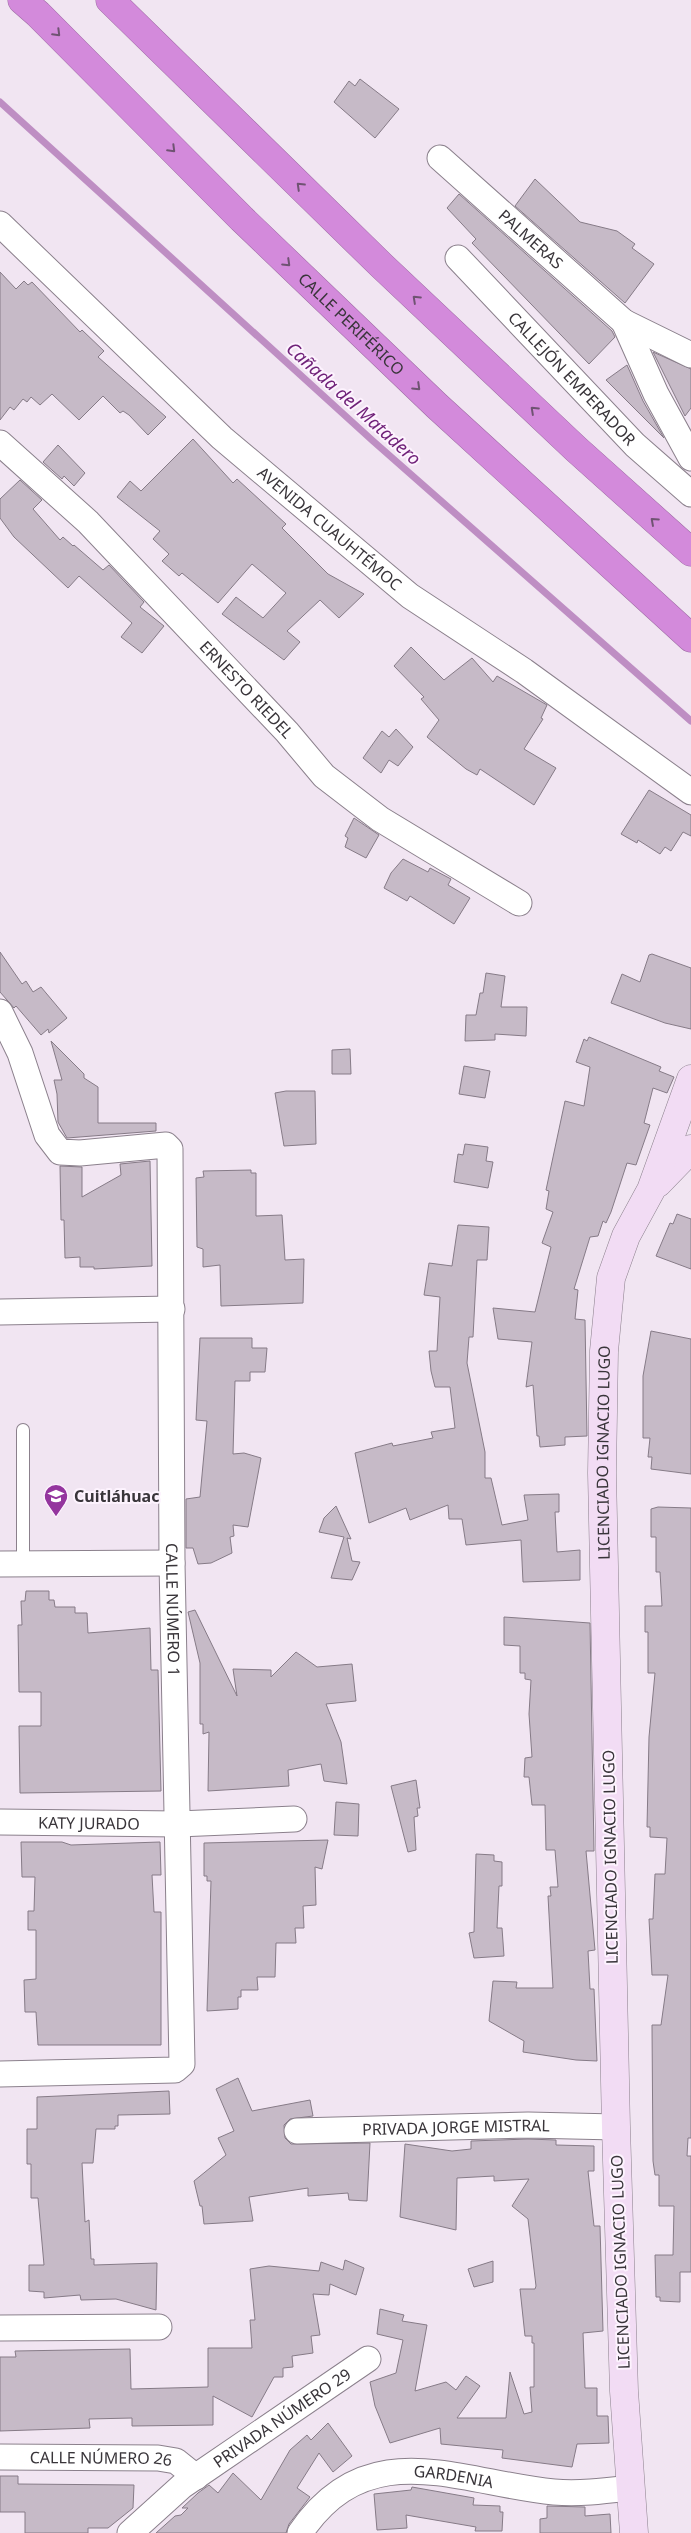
<svg xmlns="http://www.w3.org/2000/svg" width="691" height="2533" viewBox="0 0 691 2533" font-family="'Noto Sans',sans-serif">
	<style>
		.lines { fill: none; stroke-linecap: round; stroke-linejoin: round }
		.stream { stroke: #be8ec3; stroke-width: 7 }
		.building { fill: #c6bac7; stroke: #867b87 }
		.lane-casing { stroke: #8b808c; stroke-width: 14 }
		.street-casing { stroke: #8b808c; stroke-width: 27 }
		.secondary-casing { stroke: #8b808c; stroke-width: 29 }
		.highway-casing { stroke: #9d6ca3; stroke-width: 29 }
		.lane { stroke: #fff; stroke-width: 12 }
		.street { stroke: #fff; stroke-width: 25 }
		.secondary { stroke: #f2dcf4; stroke-width: 28 }
		.highway { stroke: #d38adb; stroke-width: 28 }
		.oneway { stroke: #6f5372 }
		.labels { text-anchor: middle; dominant-baseline: central; stroke-width: 4; stroke-linejoin: round; paint-order: stroke }
		.street-label { font-size: 16px; fill: #39353a; stroke: #fdf3fe }
		.poi-label { font-size: 16px; font-weight: bold; fill: #39353a; stroke: #fdf3fe; text-anchor: start }
		.water-label { font-size: 18px; font-style: italic; fill: #702279; stroke: #fdf3fe }
	</style>
	<rect width="100%" height="100%" fill="#f1e5f2"/>
	<g class="lines">
		<polyline class="stream" points="0,102 373,441 691,721"/>
	</g>
	<g class="building">
		<polygon points="360,79 399,109 375,138 334,102 349,81 355,86"/>
		<polygon points="535,179 580,222 617,231 635,244 632,248 654,264 625,303 515,206"/>
		<polygon points="459,194 612,331 615,337 589,364 472,243 476,239 447,208"/>
		<polygon points="0,272 16,289 24,281 28,285 32,282 80,332 82,330 104,351 98,357 166,417 148,435 129,415 123,411 120,413 103,396 79,420 52,394 40,405 31,397 27,402 23,399 14,410 10,407 0,420"/>
		<polygon points="653,352 691,369 691,408 685,416"/>
		<polygon points="627,365 643,401 664,438 606,380"/>
		<polygon points="193,439 233,483 237,479 286,524 282,528 328,574 364,594 339,618 320,600 287,631 300,642 284,660 222,614 236,597 263,618 286,593 252,564 218,603 182,573 179,576 162,561 169,554 153,539 160,531 117,497 130,481 141,491"/>
		<polygon points="58,445 85,473 74,486 64,476 62,479 43,462"/>
		<polygon points="20,480 42,500 33,509 60,540 63,537 73,546 74,545 103,570 109,565 144,602 140,607 164,626 142,653 121,637 132,623 79,576 68,588 14,537 0,518 0,499"/>
		<polygon points="411,647 444,680 472,658 493,682 497,676 547,705 541,718 543,719 524,749 556,768 534,805 480,769 477,775 466,769 427,737 439,720 421,699 424,697 394,666"/>
		<polygon points="396,729 413,747 398,766 389,760 381,773 363,758 382,731 389,737"/>
		<polygon points="649,790 691,815 691,836 683,832 671,851 665,847 660,854 638,840 637,843 621,834"/>
		<polygon points="354,818 379,835 366,858 345,847 348,838 345,836"/>
		<polygon points="403,859 428,872 430,868 451,879 448,885 470,898 454,924 410,896 407,901 384,888 391,873"/>
		<polygon points="0,952 22,984 26,981 33,992 41,987 67,1018 49,1033 48,1029 41,1035 16,1006 14,1008 0,992"/>
		<polygon points="652,954 691,968 691,1029 665,1023 611,1003 622,974 640,982 649,955"/>
		<polygon points="486,973 505,976 501,1007 527,1007 526,1036 495,1034 495,1040 465,1041 466,1015 476,1015 480,993 483,993"/>
		<polygon points="589,1037 661,1067 659,1071 674,1077 667,1093 653,1088 644,1123 650,1125 636,1165 627,1163 611,1212 606,1223 603,1221 598,1236 590,1237 574,1289 578,1290 575,1319 585,1320 587,1436 565,1437 565,1445 540,1447 539,1436 537,1436 533,1385 526,1387 532,1342 498,1339 493,1308 535,1312 551,1247 542,1243 553,1212 546,1209 549,1191 546,1190 565,1101 584,1106 590,1067 576,1062 584,1039 587,1041"/>
		<polygon points="51,1041 84,1074 84,1078 98,1087 98,1123 156,1123 156,1131 67,1138 58,1122 57,1094 54,1080 62,1080"/>
		<polygon points="350,1049 351,1074 332,1074 332,1050"/>
		<polygon points="464,1066 490,1071 485,1098 459,1094"/>
		<polygon points="286,1091 315,1091 316,1144 284,1146 275,1093"/>
		<polygon points="465,1144 488,1147 486,1161 493,1162 488,1188 454,1182 458,1154 463,1155"/>
		<polygon points="150,1161 152,1266 94,1269 94,1267 80,1267 80,1257 65,1258 64,1220 61,1220 60,1166 82,1167 82,1197 121,1175 120,1164"/>
		<polygon points="251,1170 251,1173 256,1173 256,1216 282,1215 285,1260 304,1259 303,1303 221,1306 220,1265 203,1267 203,1249 197,1247 196,1178 204,1177 203,1171"/>
		<polygon points="677,1214 691,1219 691,1269 656,1256 670,1223 673,1224"/>
		<polygon points="458,1225 489,1227 487,1260 477,1260 473,1337 469,1337 467,1363 485,1452 485,1478 491,1478 502,1525 528,1520 524,1495 559,1494 559,1512 555,1512 557,1552 580,1550 580,1580 523,1582 521,1540 466,1545 462,1519 449,1519 448,1505 410,1520 406,1508 369,1523 355,1453 392,1443 393,1446 433,1438 431,1432 455,1428 450,1387 435,1387 431,1371 429,1351 437,1351 440,1297 424,1295 429,1263 452,1266"/>
		<polygon points="651,1331 691,1339 691,1474 651,1469 652,1457 648,1457 650,1438 643,1438 643,1376"/>
		<polygon points="200,1338 252,1338 252,1348 267,1348 265,1372 250,1372 250,1381 235,1381 233,1454 244,1453 261,1458 248,1527 233,1525 234,1536 230,1537 232,1553 211,1563 198,1564 193,1548 186,1548 186,1499 200,1497 207,1421 196,1420"/>
		<polygon points="336,1506 351,1539 347,1538 352,1561 360,1562 352,1580 331,1578 344,1537 319,1532 324,1518"/>
		<polygon points="658,1507 691,1508 691,2138 688,2138 687,2156 691,2156 691,2272 680,2272 680,2302 660,2301 660,2297 656,2297 655,2255 673,2255 674,2206 659,2206 659,2175 655,2175 653,2161 652,2025 661,2025 668,1975 652,1975 649,1919 653,1919 655,1874 665,1874 667,1838 650,1837 650,1827 647,1827 649,1737 655,1673 648,1673 648,1632 645,1632 645,1606 662,1606 660,1572 656,1572 656,1537 651,1537 651,1509"/>
		<polygon points="26,1591 49,1591 49,1600 54,1600 55,1607 75,1607 75,1613 87,1613 88,1633 150,1628 151,1670 158,1670 161,1791 20,1793 19,1726 41,1726 41,1692 19,1692 18,1625 22,1625 21,1601 25,1601"/>
		<polygon points="195,1610 237,1696 233,1669 271,1670 271,1677 296,1652 317,1667 352,1664 356,1701 326,1704 341,1742 347,1784 324,1781 321,1764 288,1770 289,1786 208,1791 209,1732 203,1734 203,1724 200,1724 200,1663 188,1612"/>
		<polygon points="504,1617 590,1623 594,1851 586,1851 595,1950 588,1951 590,1989 594,1989 597,2061 576,2060 523,2052 524,2041 489,2021 493,1981 517,1982 516,1988 553,1988 548,1896 551,1896 550,1887 558,1887 555,1850 546,1850 545,1805 532,1805 529,1777 524,1777 525,1758 532,1757 529,1714 531,1680 525,1679 525,1673 520,1673 520,1646 504,1645"/>
		<polygon points="416,1780 420,1808 417,1808 418,1816 414,1817 416,1850 408,1852 391,1786"/>
		<polygon points="336,1802 359,1804 358,1836 334,1835"/>
		<polygon points="328,1840 322,1869 315,1867 316,1905 303,1906 304,1928 295,1928 296,1943 276,1943 275,1977 257,1977 258,1990 241,1990 241,1997 238,1997 238,2009 207,2011 211,1881 207,1881 207,1876 204,1876 204,1843"/>
		<polygon points="21,1842 62,1842 71,1845 160,1842 161,1875 152,1875 154,1912 161,1912 161,2045 38,2045 36,2012 25,2012 24,1980 36,1979 36,1930 28,1930 28,1911 34,1911 35,1877 22,1877"/>
		<polygon points="476,1854 494,1855 494,1861 502,1862 502,1886 499,1886 497,1928 502,1928 504,1956 474,1958 469,1933 474,1932"/>
		<polygon points="238,2078 252,2111 310,2100 313,2116 290,2119 284,2125 285,2138 291,2144 370,2143 367,2201 349,2200 348,2193 308,2196 308,2188 249,2197 253,2221 204,2224 202,2206 200,2206 194,2181 226,2155 218,2138 234,2131 216,2089"/>
		<polygon points="169,2091 170,2114 118,2115 118,2126 115,2126 115,2129 96,2129 93,2163 82,2163 85,2222 89,2220 91,2259 94,2259 94,2265 157,2263 156,2310 116,2299 81,2300 80,2295 44,2298 44,2292 29,2291 29,2265 44,2265 38,2198 31,2198 31,2164 27,2164 27,2129 37,2129 37,2097"/>
		<polygon points="528,2139 556,2140 556,2145 594,2146 594,2171 588,2171 594,2226 600,2226 603,2331 583,2333 585,2388 597,2388 597,2416 608,2416 609,2443 577,2444 572,2467 502,2458 503,2450 441,2444 440,2428 390,2443 375,2406 370,2382 396,2373 403,2340 377,2334 380,2309 404,2315 402,2321 427,2325 415,2391 446,2382 456,2390 466,2376 480,2386 457,2418 506,2418 510,2372 524,2414 532,2412 530,2387 534,2387 534,2343 532,2343 532,2336 525,2336 520,2289 535,2289 536,2286 528,2219 512,2206 529,2179 494,2181 494,2176 457,2178 456,2230 400,2217 405,2144 452,2151 471,2149 471,2141"/>
		<polygon points="345,2260 364,2268 356,2295 330,2284 329,2295 313,2294 320,2335 311,2336 313,2353 292,2356 293,2367 283,2368 283,2377 274,2377 252,2417 213,2396 213,2425 132,2426 132,2418 89,2419 90,2428 0,2431 0,2357 16,2357 15,2351 130,2349 131,2389 208,2387 208,2348 252,2348 250,2320 255,2320 250,2269 269,2266 319,2271 321,2262 343,2270"/>
		<polygon points="493,2261 493,2282 474,2287 468,2269"/>
		<polygon points="328,2423 352,2456 333,2472 319,2453 297,2488 310,2497 289,2524 286,2533 156,2533 175,2516 181,2515 188,2508 182,2508 198,2493 209,2485 218,2493 233,2473 261,2500 290,2450 307,2435 311,2440"/>
		<polygon points="0,2476 18,2476 18,2484 134,2485 133,2508 108,2528 88,2528 88,2533 25,2533 25,2512 0,2512"/>
		<polygon points="412,2487 474,2498 473,2505 500,2506 500,2512 503,2512 502,2531 475,2531 476,2527 406,2515 407,2528 377,2530 374,2494 411,2490"/>
		<polygon points="547,2506 585,2507 585,2516 610,2514 611,2533 540,2533 540,2519 547,2518"/>
	</g>
	<g class="lines">
		<g class="lane-casing">
			<polyline id="lane" points="23,1564 23,1430"/>
		</g>
		<g class="street-casing">
			<g id="street">
				<path id="s1" d="M440 158 624 322 691 355"/>
				<path id="s2" d="M0 224 222 438 410 596 524 671 691 792"/>
				<path id="s3" d="M458 258 635 445 691 494"/>
				<polyline points="624,322 656,394 691,458"/>
				<path id="s4" d="M0 443 88 522 287 732 324 776 380 819 519 903"/>
				<path id="s5" d="M0 1012 20 1053 47 1135 60 1152 80 1153 166 1145 170 1149 172 1563 182 2064 175 2070 0 2074"/>
				<polyline points="0,1312 172,1309"/>
				<polyline points="0,1564 172,1563"/>
				<path id="s6" d="M0 1822 178 1824 294 1819"/>
				<path id="s7" d="M297 2131 528 2125 616 2127"/>
				<polyline points="0,2328 159,2327"/>
				<path id="s8" d="M0 2457 158 2458 176 2461 196 2477"/>
				<path id="s9" d="M130 2533 182 2486 368 2359"/>
				<path id="s10" d="M300 2533C368 2432 459 2483 554 2492 580 2494 604 2491 630 2488"/>
			</g>
		</g>
		<g class="secondary-casing">
			<g id="secondary">
				<polyline points="658,1183 691,1149"/>
				<path id="s11" d="M634 2533 624 2391 616 2127 602 1473 604 1351 611 1278 626 1236 651 1190 691 1079"/>
			</g>
		</g>
		<g class="highway-casing">
			<g id="highway">
				<path id="s12" d="M22 0 38 14 242 219 437 406 691 638"/>
				<polyline points="110,0 381,265 576,449 691,552"/>
			</g>
		</g>
		<use href="#lane" class="lane"/>
		<use href="#street" class="street"/>
		<use href="#secondary" class="secondary"/>
		<use href="#highway" class="highway"/>
	</g>
	<defs><path id="oneway-chevron" d="M-2-3.5L2.5 0L-2 3.5" fill="none" stroke-width="1.6" stroke-linecap="round" stroke-linejoin="round" transform="scale(1.25)"/></defs>
	<g class="oneway">
		<use href="#oneway-chevron" transform="translate(57 33) rotate(45)"/>
		<use href="#oneway-chevron" transform="translate(172 149) rotate(45)"/>
		<use href="#oneway-chevron" transform="translate(300 186) rotate(-136)"/>
		<use href="#oneway-chevron" transform="translate(287 263) rotate(44)"/>
		<use href="#oneway-chevron" transform="translate(416 299) rotate(-137)"/>
		<use href="#oneway-chevron" transform="translate(417 387) rotate(44)"/>
		<use href="#oneway-chevron" transform="translate(534 410) rotate(-137)"/>
		<use href="#oneway-chevron" transform="translate(654 521) rotate(-138)"/>
	</g>
	<defs>
		<g id="school-pin" transform="scale(1.25)"><path d="M0 17L-7.5 6A9.5 9.5 0 1 1 7.5 6Z" fill="#94359e" stroke="#fdf3fe"/><path d="M0-5L7-2L0 1L-7-2ZM-4 1L0 2.5L4 1V4Q0 6-4 4Z" fill="#fff"/></g>
	</defs>
	<g fill-rule="evenodd">
		<use href="#school-pin" x="56" y="1496"/>
	</g>
	<g class="labels">
		<g class="street-label">
			<text stroke="none"><textPath href="#s1" startOffset="122">PALMERAS</textPath></text>
			<text stroke="none"><textPath href="#s12" startOffset="462">CALLE PERIFÉRICO</textPath></text>
			<text stroke="none"><textPath href="#s3" startOffset="166">CALLEJÓN EMPERADOR</textPath></text>
			<text stroke="none"><textPath href="#s2" startOffset="449">AVENIDA CUAUHTÉMOC</textPath></text>
			<text stroke="none"><textPath href="#s4" startOffset="349">ERNESTO RIEDEL</textPath></text>
			<text stroke="none"><textPath href="#s11" startOffset="1081">LICENCIADO IGNACIO LUGO</textPath></text>
			<text stroke="none"><textPath href="#s5" startOffset="726">CALLE NÚMERO 1</textPath></text>
			<text stroke="none"><textPath href="#s6" startOffset="89">KATY JURADO</textPath></text>
			<text transform="translate(610 1857) rotate(-91)">LICENCIADO IGNACIO LUGO</text>
			<text stroke="none"><textPath href="#s7" startOffset="159">PRIVADA JORGE MISTRAL</textPath></text>
			<text transform="translate(620 2262) rotate(-92)">LICENCIADO IGNACIO LUGO</text>
			<text stroke="none"><textPath href="#s9" startOffset="191">PRIVADA NÚMERO 29</textPath></text>
			<text stroke="none"><textPath href="#s8" startOffset="101">CALLE NÚMERO 26</textPath></text>
			<text stroke="none"><textPath href="#s10" startOffset="176">GARDENIA</textPath></text>
		</g>
		<g class="poi-label">
			<text x="74" y="1496">Cuitláhuac</text>
		</g>
		<g class="water-label">
			<text transform="translate(354 403) rotate(42)">Cañada del Matadero</text>
		</g>
	</g>
</svg>
